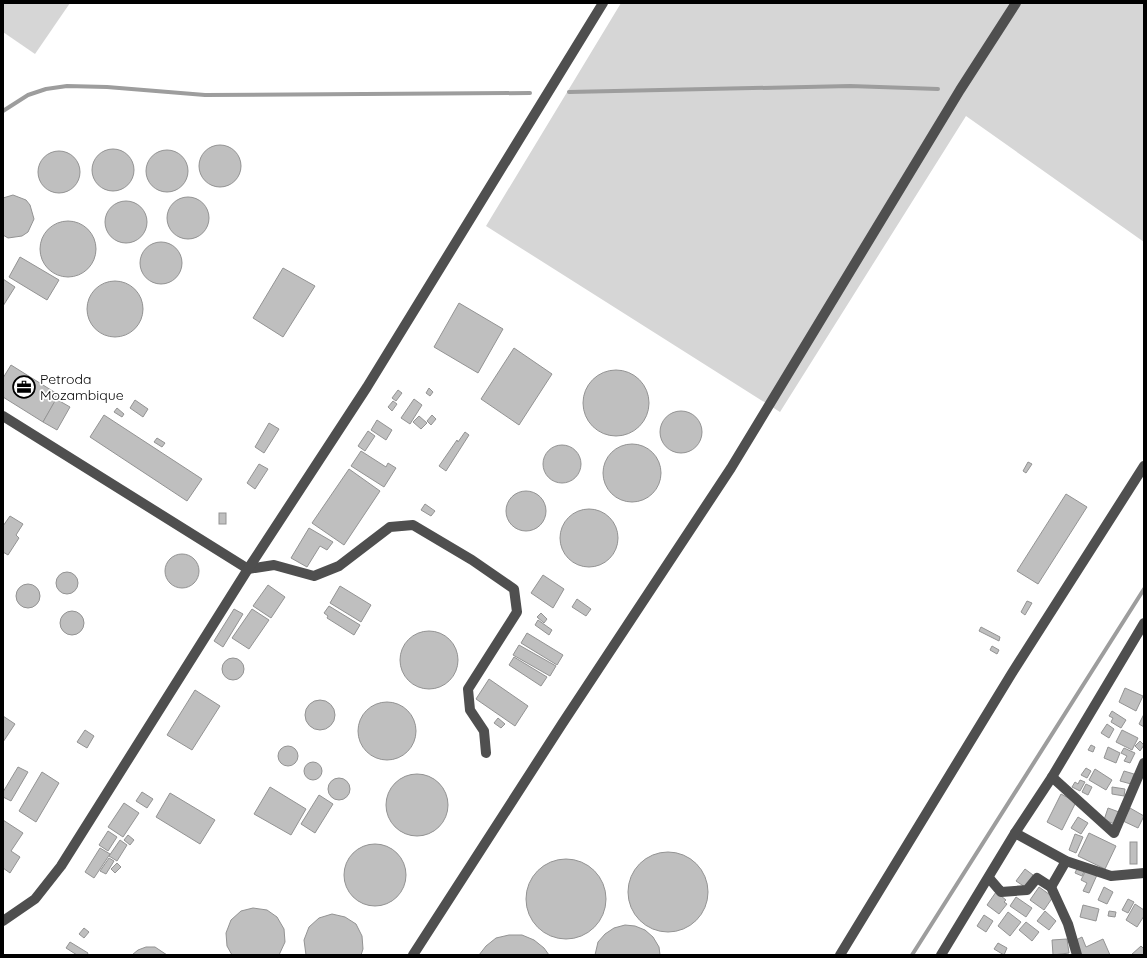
<svg xmlns="http://www.w3.org/2000/svg" width="1147" height="958" viewBox="0 0 1147 958" font-family="Quicksand,sans-serif">
	<style>
		.green { fill: #d6d6d6 }
		.lines { fill: none; stroke-linecap: round; stroke-linejoin: round }
		.stream { stroke: #9d9d9d; stroke-width: 4 }
		.building { fill: #bfbfbf; stroke: #939393 }
		.minor { stroke: #4f4f4f; stroke-width: 10 }
		.labels { text-anchor: middle; dominant-baseline: central; stroke-width: 3.5; stroke-linejoin: round; paint-order: stroke }
		.poi-label { font-size: 14px; fill: #000; stroke: #fff; text-anchor: start }
	</style>
	<rect width="100%" height="100%" fill="#fff"/>
	<g class="green">
		<polygon points="3,3 70,3 35,54 3,32"/>
		<polygon points="621,3 1144,3 1144,242 966,116 780,412 486,226"/>
	</g>
	<g class="lines">
		<g class="stream">
			<polyline points="569,92 850,86 938,89"/>
			<polyline points="3,111 28,95 46,89 67,86 107,87 205,95 530,93"/>
			<polyline points="912,955 1144,589"/>
		</g>
	</g>
	<g class="building">
		<circle cx="220" cy="166" r="21"/>
		<circle cx="113" cy="170" r="21"/>
		<circle cx="167" cy="171" r="21"/>
		<circle cx="59" cy="172" r="21"/>
		<polygon points="13,195 26,200 30,205 34,219 28,232 22,236 8,238 3,235 3,198"/>
		<circle cx="188" cy="218" r="21"/>
		<circle cx="126" cy="222" r="21"/>
		<circle cx="68" cy="249" r="28"/>
		<circle cx="161" cy="263" r="21"/>
		<polygon points="20,257 59,280 47,300 9,277"/>
		<polygon points="283,268 315,286 283,337 253,318"/>
		<polygon points="3,279 15,287 3,306"/>
		<circle cx="115" cy="309" r="28"/>
		<polygon points="459,303 503,329 478,373 434,347"/>
		<polygon points="514,348 552,374 519,425 481,399"/>
		<polygon points="11,365 59,395 43,422 3,397 3,378"/>
		<circle cx="616" cy="403" r="33"/>
		<polygon points="429,388 433,392 430,396 426,393"/>
		<polygon points="398,390 402,393 396,401 392,398"/>
		<polygon points="56,399 70,407 57,430 43,422"/>
		<polygon points="414,399 422,405 410,424 401,418"/>
		<polygon points="135,400 148,409 143,417 130,408"/>
		<polygon points="393,401 397,404 392,411 388,407"/>
		<polygon points="117,408 124,414 122,417 114,412"/>
		<circle cx="681" cy="432" r="21"/>
		<polygon points="104,415 202,479 187,501 90,437"/>
		<polygon points="432,415 436,419 431,425 427,421"/>
		<polygon points="419,416 427,423 421,429 413,422"/>
		<polygon points="377,420 392,430 386,440 371,430"/>
		<polygon points="269,423 279,429 264,453 255,447"/>
		<polygon points="368,431 375,436 365,451 358,446"/>
		<polygon points="465,432 469,435 446,471 439,466 457,440 458,442"/>
		<polygon points="157,438 165,443 162,447 154,442"/>
		<circle cx="632" cy="473" r="29"/>
		<circle cx="562" cy="464" r="19"/>
		<polygon points="361,451 386,467 388,463 396,468 384,487 351,466"/>
		<polygon points="1028,462 1032,464 1026,473 1023,471"/>
		<polygon points="259,464 268,469 255,489 247,483"/>
		<polygon points="349,469 380,491 344,545 312,523"/>
		<circle cx="526" cy="511" r="20"/>
		<polygon points="1066,494 1087,507 1038,584 1017,571"/>
		<polygon points="425,504 435,511 431,516 421,510"/>
		<circle cx="589" cy="538" r="29"/>
		<rect x="219" y="513" width="7" height="11"/>
		<polygon points="10,516 23,524 16,535 19,538 8,555 3,552 3,526"/>
		<polygon points="309,528 333,542 327,550 320,546 307,567 291,558"/>
		<circle cx="182" cy="571" r="17"/>
		<circle cx="67" cy="583" r="11"/>
		<polygon points="543,575 564,589 553,608 531,593"/>
		<circle cx="28" cy="596" r="12"/>
		<polygon points="268,585 285,597 271,618 253,606"/>
		<polygon points="340,586 371,605 361,622 330,603"/>
		<polygon points="577,599 591,609 586,616 572,607"/>
		<polygon points="1027,601 1032,603 1025,615 1021,612"/>
		<polygon points="329,606 360,625 354,635 327,618 328,616 324,613"/>
		<polygon points="234,609 243,614 223,647 214,641"/>
		<polygon points="252,609 269,620 249,649 232,638"/>
		<circle cx="72" cy="623" r="12"/>
		<polygon points="541,613 547,619 544,623 537,617"/>
		<polygon points="538,620 552,630 549,635 535,625"/>
		<polygon points="981,627 1000,637 999,641 979,631"/>
		<circle cx="429" cy="660" r="29"/>
		<polygon points="527,633 563,655 557,665 521,643"/>
		<polygon points="519,645 556,666 550,676 513,655"/>
		<polygon points="992,646 999,650 997,654 990,650"/>
		<polygon points="514,657 547,677 541,686 509,665"/>
		<circle cx="233" cy="669" r="11"/>
		<polygon points="489,679 528,706 515,726 476,699"/>
		<polygon points="1125,688 1143,696 1136,711 1119,702"/>
		<polygon points="195,690 220,706 192,750 167,735"/>
		<circle cx="320" cy="715" r="15"/>
		<circle cx="387" cy="731" r="29"/>
		<polygon points="1112,711 1126,720 1121,728 1111,722 1113,718 1109,716"/>
		<polygon points="1144,714 1144,727 1139,724"/>
		<polygon points="3,716 15,724 3,742"/>
		<polygon points="498,718 505,724 501,728 494,723"/>
		<polygon points="1107,724 1114,729 1109,738 1101,733"/>
		<polygon points="85,730 94,736 87,748 77,742"/>
		<polygon points="1122,730 1138,738 1132,750 1116,742"/>
		<polygon points="1140,741 1144,745 1140,751 1135,746"/>
		<polygon points="1091,745 1095,747 1093,752 1088,750"/>
		<circle cx="288" cy="756" r="10"/>
		<polygon points="1108,747 1120,753 1116,763 1104,758"/>
		<polygon points="1124,748 1135,753 1130,763 1124,761 1127,756 1121,753"/>
		<circle cx="313" cy="771" r="9"/>
		<polygon points="18,767 28,772 11,801 3,797 3,792"/>
		<polygon points="1086,768 1091,771 1087,778 1081,775"/>
		<polygon points="1095,769 1112,780 1106,790 1089,780"/>
		<polygon points="1124,771 1134,774 1131,784 1120,781"/>
		<polygon points="42,772 59,783 36,822 19,811"/>
		<circle cx="417" cy="805" r="31"/>
		<circle cx="339" cy="789" r="11"/>
		<polygon points="1080,780 1085,782 1080,791 1072,787 1075,782 1078,784"/>
		<polygon points="1086,784 1092,787 1088,795 1082,792"/>
		<polygon points="270,787 306,809 291,835 254,814"/>
		<polygon points="1112,787 1125,789 1124,796 1112,794"/>
		<polygon points="142,792 153,799 147,808 136,801"/>
		<polygon points="170,793 215,820 200,844 156,817"/>
		<polygon points="1061,794 1076,802 1062,830 1047,822"/>
		<polygon points="319,795 333,804 315,833 301,824"/>
		<polygon points="124,803 139,813 123,837 108,827"/>
		<polygon points="1108,808 1119,812 1115,824 1104,820"/>
		<polygon points="1130,808 1144,816 1138,828 1123,821"/>
		<polygon points="1078,817 1088,823 1081,834 1071,828"/>
		<polygon points="3,820 23,833 11,851 20,857 10,873 3,868"/>
		<polygon points="108,831 117,837 108,851 99,845"/>
		<polygon points="1089,833 1116,846 1105,869 1078,856"/>
		<polygon points="1075,834 1083,837 1076,853 1069,850"/>
		<polygon points="128,835 134,840 130,845 124,840"/>
		<polygon points="120,840 127,845 117,861 109,856"/>
		<rect x="1130" y="842" width="7" height="22"/>
		<circle cx="375" cy="875" r="31"/>
		<polygon points="100,848 110,854 94,878 85,872"/>
		<circle cx="668" cy="892" r="40"/>
		<polygon points="109,858 114,861 106,874 100,871"/>
		<circle cx="566" cy="899" r="40"/>
		<polygon points="117,863 121,867 115,873 111,869"/>
		<polygon points="1079,864 1086,867 1082,876 1075,873"/>
		<polygon points="1025,869 1033,875 1025,887 1016,881"/>
		<polygon points="1086,870 1097,875 1089,893 1083,891 1087,883 1081,880"/>
		<polygon points="1039,887 1053,897 1044,910 1030,900"/>
		<polygon points="1104,887 1113,892 1107,904 1098,900"/>
		<polygon points="996,892 1006,900 1004,902 1007,904 999,914 987,905"/>
		<polygon points="1016,897 1032,908 1026,917 1010,906"/>
		<polygon points="1128,899 1134,902 1128,913 1122,910"/>
		<polygon points="1135,904 1144,910 1144,916 1137,927 1126,920"/>
		<polygon points="1083,905 1099,909 1096,921 1080,917"/>
		<polygon points="253,908 267,910 277,917 284,929 285,942 279,955 232,955 227,946 226,933 231,920 241,911"/>
		<polygon points="1045,911 1056,921 1049,930 1037,921"/>
		<polygon points="1109,911 1116,912 1115,917 1108,916"/>
		<polygon points="1008,912 1021,922 1010,936 998,926"/>
		<polygon points="332,914 345,917 356,924 362,936 363,949 361,955 306,955 304,940 309,927 319,918"/>
		<polygon points="984,915 993,921 986,932 977,926"/>
		<polygon points="1026,922 1039,932 1032,941 1019,930"/>
		<polygon points="625,925 635,926 645,930 653,937 659,947 660,955 595,955 598,942 605,934 614,928"/>
		<polygon points="84,928 89,932 84,938 79,934"/>
		<polygon points="509,935 522,935 534,940 544,948 549,955 479,955 486,946 496,938"/>
		<polygon points="1082,937 1086,947 1103,939 1110,955 1080,955 1074,941"/>
		<polygon points="1067,939 1069,953 1053,955 1052,940"/>
		<polygon points="70,942 88,953 87,955 77,955 66,948"/>
		<polygon points="998,943 1007,948 1004,955 994,949"/>
		<polygon points="1141,946 1144,949 1144,955 1131,955"/>
		<polygon points="146,947 155,947 167,955 132,955 138,950"/>
	</g>
	<g class="lines">
		<g class="minor">
			<polyline points="3,416 248,569 274,565 314,576 339,566 390,527 413,525 472,560 514,589 517,612 468,689 470,710 484,731 486,753"/>
			<polyline points="1052,777 1114,833 1144,763"/>
			<polyline points="1015,833 1066,861 1111,876 1144,873"/>
			<polyline points="989,878 1001,892 1027,890 1037,878 1051,887 1068,924 1077,955"/>
			<polyline points="1051,887 1066,861"/>
			<polyline points="3,921 35,899 61,866 248,569 367,387 603,3"/>
			<polyline points="413,955 562,724 731,468 960,90 1016,3"/>
			<polyline points="840,955 1012,673 1144,466"/>
			<polyline points="941,955 1015,833 1052,777 1144,623"/>
		</g>
	</g>
	<defs>
		<g id="office-ring" transform="scale(1.15)"><circle r="9.5" fill="#fff" stroke="#000" stroke-width="1.5"/><path d="M-6-3h4V-5.5h4V-3h4V5H-6ZM-1-4.5V-3h2v-1.5ZM-6 0V1H6V0Z" fill="#000"/></g>
	</defs>
	<g fill-rule="evenodd">
		<use href="#office-ring" x="24" y="387"/>
	</g>
	<g class="labels">
		<g class="poi-label">
			<text x="40" y="379">Petroda<tspan x="40" dy="16">Mozambique</tspan></text>
		</g>
	</g>
	<rect width="1147" height="958" fill="none" stroke="#000000" stroke-width="8"/>
</svg>
